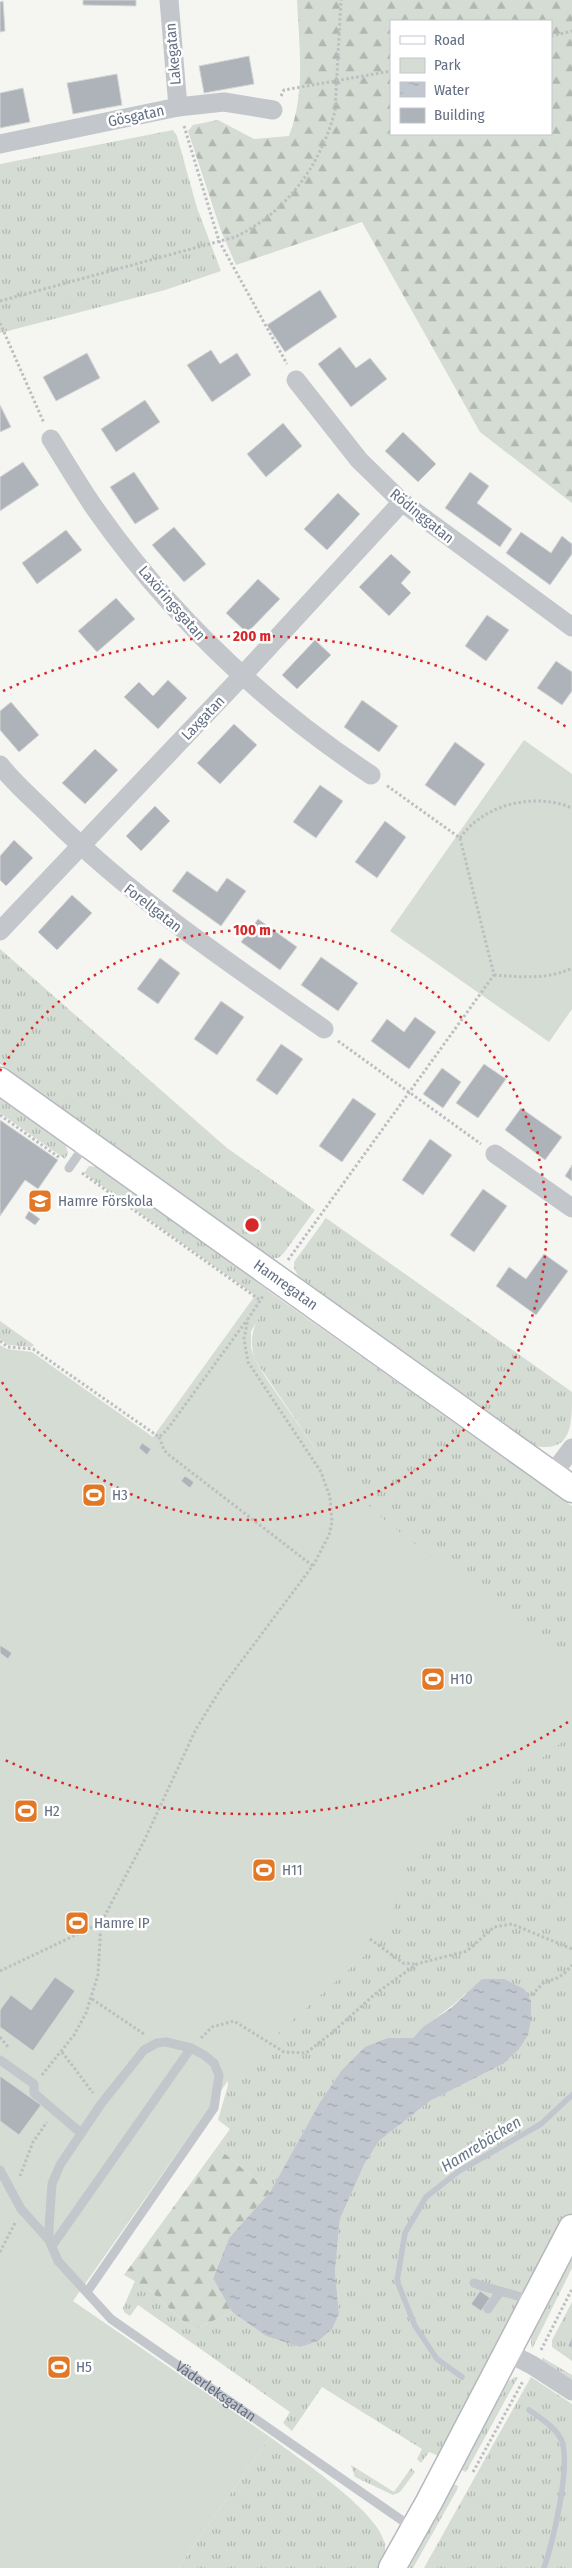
<svg xmlns="http://www.w3.org/2000/svg" width="572" height="2568" viewBox="0 0 572 2568" font-family="'Fira Sans Condensed',sans-serif">
	<style>
		.grass { fill: url(#grass-tufts) }
		.forest { fill: url(#forest-firs); fill-rule: evenodd }
		.park { fill: #d5dcd3 }
		.water { fill: url(#water-ripples) }
		.lines { fill: none; stroke-linecap: round; stroke-linejoin: round }
		.stream { stroke: #c0c7ce; stroke-width: 5.5 }
		.building { fill: #aeb3ba; stroke: #d6d7d4 }
		.secondary-casing { stroke: #b5b8be; stroke-width: 29 }
		.path { stroke: #bdbec1; stroke-width: 3; stroke-dasharray: 2.5 2.5; stroke-linecap: butt }
		.lane { stroke: #c3c6ca; stroke-width: 9 }
		.street { stroke: #c3c6ca; stroke-width: 19 }
		.secondary { stroke: #fff; stroke-width: 26 }
		.ring { fill: none; stroke: #d62828; stroke-width: 2.5; stroke-dasharray: 2.5 5 }
		.labels { text-anchor: middle; dominant-baseline: central; stroke-width: 5; stroke-linejoin: round; paint-order: stroke }
		.street-label { font-size: 15px; fill: #646f83; stroke: #fff }
		.poi-label { font-size: 15px; fill: #646f83; stroke: #fff; text-anchor: start }
		.water-label { font-size: 16px; font-style: italic; fill: #657786; stroke: #fff }
		.centre { fill: #d62828; stroke: #fff; stroke-width: 2.5 }
		.ring-label { font-size: 15px; text-anchor: middle; font-weight: bold; fill: #d62828; stroke: #fff; stroke-width: 5; stroke-linejoin: round; paint-order: stroke }
	</style>
	<defs>
		<pattern id="grass-tufts" width="24" height="20" patternUnits="userSpaceOnUse" patternTransform="scale(1.25)"><rect width="24" height="20" fill="#d5dcd3"/><path d="M3 7l-1-3M5 7V3M7 7l1-3M15 17l-1-3M17 17v-4M19 17l1-3" fill="none" stroke="#b0b7b1"/></pattern>
		<pattern id="forest-firs" width="22" height="20" patternUnits="userSpaceOnUse" patternTransform="scale(1.25)"><rect width="22" height="20" fill="#d5dcd3"/><path d="M5 1l3.5 6h-7zM16 11l3.5 6h-7z" fill="#b0b7b1"/></pattern>
		<pattern id="water-ripples" width="26" height="14" patternUnits="userSpaceOnUse" patternTransform="scale(1.25)"><rect width="26" height="14" fill="#c0c7ce"/><path d="M2 4q2-2 4 0t4 0M15 11q2-2 4 0t4 0" fill="none" stroke="#a0a6ad"/></pattern>
	</defs>
	<rect width="100%" height="100%" fill="#f5f5f2"/>
	<g class="grass">
		<polygon points="173,130 177,136 197,208 221,271 165,290 0,333 0,164"/>
		<polygon points="0,949 227,1148 315,1210 283,1254 278,1258 273,1258 0,1064"/>
		<polygon points="0,1096 65,1143 68,1153 65,1159 0,1113"/>
		<polygon points="89,1166 100,1167 262,1286 256,1296 84,1173"/>
		<path d="M326 1218 572 1392C572 1426 572 1455 531 1445L298 1276 294 1268V1262Z"/>
		<path d="M274 1295 572 1506V2213L444 2458 429 2452 421 2463 417 2459 422 2449 322 2387 292 2431 283 2423 290 2412 138 2305 130 2316 124 2312 123 2308 135 2281 147 2288 193 2330 232 2312 266 2336 300 2347 339 2313 335 2271 340 2219 364 2165 379 2141 430 2101 503 2064 466 1993C449 2010 429 2021 413 2038H388L341 2071 320 2102 270 2192 217 2147 230 2129 218 2120 228 2085 227 2073 0 2255 335 1488 317 1451 255 1360C246 1331 258 1318 274 1295Z"/>
		<polygon points="0,1321 34,1345 31,1347 8,1345 0,1339"/>
		<polygon points="572,2255 572,2268 532,2349 530,2334"/>
		<polygon points="572,2302 572,2337 568,2345 572,2348 572,2361 552,2347 552,2340"/>
		<polygon points="543,2358 572,2375 572,2380 541,2360"/>
		<polygon points="515,2377 518,2377 466,2472 459,2469 509,2381"/>
		<polygon points="531,2377 572,2404 572,2568 424,2568"/>
		<path d="M270 2437C295 2456 385 2515 385 2547 386 2555 381 2561 378 2568H178Z"/>
		<polygon points="351,2465 394,2492 411,2468 415,2472 400,2492 393,2495 355,2477"/>
		<polygon points="453,2484 458,2486 457,2490 413,2568 409,2568"/>
	</g>
	<g class="forest">
		<path d="M297 0H572V503L480 432 362 222 236 265 221 231 188 131 193 125 218 120 254 139 289 136C306 92 299 46 297 0ZM551 21V134H391V21Z"/>
		<polygon points="217,2147 270,2192 229,2238 213,2277 232,2312 193,2330 147,2288 124,2275"/>
	</g>
	<g class="park">
		<polygon points="524,740 572,774 572,1009 549,1042 390,931"/>
		<polygon points="262,1286 274,1295 251,1331 251,1348 255,1360 268,1381 317,1451 343,1482 389,1524 572,1664 572,1734 406,1867 385,1937 232,2075 73,2301 270,2437 178,2568 0,2568 0,1345 7,1349 32,1352 153,1437"/>
	</g>
	<polygon class="water" points="482,1979 504,1979 524,1989 531,2001 531,2020 528,2035 519,2049 503,2064 430,2101 379,2141 364,2165 340,2219 335,2271 339,2313 332,2329 318,2341 300,2347 266,2336 232,2312 213,2278 229,2238 270,2192 320,2102 341,2071 365,2047 388,2038 413,2038 423,2027 451,2008"/>
	<g class="lines">
		<g class="stream">
			<polyline points="462,2377 437,2359 415,2326 397,2281 405,2233 426,2197 459,2171 541,2124 572,2095"/>
			<path d="M529 2410C540 2418 554 2426 561 2439 572 2464 553 2541 544 2568"/>
		</g>
	</g>
	<g class="building">
		<polygon points="83,0 136,0 136,6 83,5"/>
		<polygon points="3,1 5,31 0,32 0,2"/>
		<polygon points="249,56 254,84 204,93 199,66"/>
		<polygon points="117,74 122,105 73,114 67,83"/>
		<polygon points="23,88 30,122 0,128 0,93"/>
		<polygon points="320,290 337,317 285,352 267,325"/>
		<polygon points="340,347 356,368 370,358 387,379 351,407 318,364"/>
		<polygon points="211,350 220,364 237,353 251,375 212,402 187,365"/>
		<polygon points="87,353 100,378 56,401 43,377"/>
		<polygon points="145,400 160,422 116,452 101,429"/>
		<polygon points="0,405 11,427 0,432"/>
		<polygon points="283,423 302,446 266,477 247,454"/>
		<polygon points="403,432 436,464 418,482 385,451"/>
		<polygon points="23,462 39,485 0,511 0,477"/>
		<polygon points="134,472 159,509 135,524 110,487"/>
		<polygon points="470,472 489,486 477,503 512,529 500,547 445,508"/>
		<polygon points="338,493 360,514 327,550 304,529"/>
		<polygon points="174,527 206,564 184,582 152,545"/>
		<polygon points="66,530 82,550 37,584 22,563"/>
		<polygon points="521,532 551,553 562,536 572,544 572,554 550,585 506,553"/>
		<polygon points="391,554 411,572 401,583 411,593 389,616 359,587"/>
		<polygon points="258,579 280,599 247,633 226,613"/>
		<polygon points="116,598 135,619 97,652 78,631"/>
		<polygon points="487,615 509,630 486,661 465,646"/>
		<polygon points="315,640 331,655 297,689 282,675"/>
		<polygon points="556,661 572,672 572,691 562,705 537,688"/>
		<polygon points="168,680 187,698 158,729 124,697 139,682 153,696"/>
		<polygon points="362,700 398,726 379,752 344,727"/>
		<polygon points="11,702 39,735 19,752 0,730 0,711"/>
		<polygon points="234,724 257,745 220,784 197,763"/>
		<polygon points="455,742 485,764 455,806 425,785"/>
		<polygon points="95,749 118,770 85,804 62,783"/>
		<polygon points="320,785 343,801 316,838 293,822"/>
		<polygon points="155,806 170,821 141,851 126,836"/>
		<polygon points="385,821 406,837 377,878 355,862"/>
		<polygon points="14,840 33,858 6,886 0,880 0,856"/>
		<polygon points="187,871 217,892 227,878 246,891 221,926 172,891"/>
		<polygon points="72,895 92,913 57,950 38,932"/>
		<polygon points="258,919 297,947 280,970 241,942"/>
		<polygon points="321,957 358,983 338,1011 301,985"/>
		<polygon points="160,958 180,973 158,1004 137,989"/>
		<polygon points="221,1001 244,1017 217,1055 194,1039"/>
		<polygon points="415,1017 436,1032 409,1069 371,1041 387,1019 404,1032"/>
		<polygon points="281,1044 303,1059 277,1095 256,1080"/>
		<polygon points="484,1064 506,1079 478,1118 456,1103"/>
		<polygon points="442,1068 461,1082 443,1108 423,1094"/>
		<polygon points="353,1098 376,1114 342,1162 319,1146"/>
		<polygon points="521,1108 562,1137 545,1160 505,1130"/>
		<polygon points="0,1120 58,1160 38,1189 25,1180 0,1216"/>
		<polygon points="430,1139 452,1155 423,1195 402,1180"/>
		<polygon points="572,1165 572,1181 565,1176"/>
		<polygon points="483,1189 507,1206 474,1252 450,1235"/>
		<polygon points="29,1211 40,1219 35,1225 25,1218"/>
		<polygon points="544,1254 568,1271 536,1315 496,1286 509,1267 526,1279"/>
		<polygon points="142,1443 151,1449 147,1455 139,1448"/>
		<polygon points="185,1476 194,1482 190,1488 181,1481"/>
		<polygon points="0,1645 12,1653 8,1659 0,1653"/>
		<polygon points="55,1977 75,1991 33,2051 0,2027 0,2010 11,1995 31,2010"/>
		<polygon points="0,2076 41,2105 19,2135 0,2121"/>
		<polygon points="480,2291 490,2298 481,2311 471,2304"/>
		<polygon points="572,2337 572,2348 568,2346"/>
	</g>
	<g class="lines">
		<g class="secondary-casing">
			<g id="secondary">
				<path id="s2" d="M0 1081 572 1489"/>
				<polyline points="392,2568 429,2502 572,2228"/>
			</g>
		</g>
		<g class="path">
			<polyline points="551,36 572,31"/>
			<polyline points="281,96 284,90 391,71"/>
			<polyline points="184,126 219,241 287,364"/>
			<path d="M0 301 235 237C287 212 320 166 335 111L341 0"/>
			<polyline points="0,323 44,423"/>
			<path d="M460 838C484 804 534 792 572 808"/>
			<path d="M494 975C521 977 547 980 572 968"/>
			<polyline points="338,1041 481,1144"/>
			<polyline points="0,1115 60,1158"/>
			<polyline points="82,1173 260,1300"/>
			<polyline points="288,1260 494,975 460,838 386,785"/>
			<polyline points="0,1341 8,1347 33,1349 159,1437 166,1431 247,1320"/>
			<polyline points="159,1437 164,1450 169,1455 313,1566"/>
			<polyline points="370,1939 403,1963 416,1964"/>
			<polyline points="0,1971 101,1923"/>
			<path d="M532 1995 545 1981C558 1980 563 1975 572 1965"/>
			<polyline points="92,1999 144,2034"/>
			<polyline points="0,2037 8,2047"/>
			<polyline points="201,2038 212,2027 234,2021 284,2052 306,2053 333,2032 375,1994 417,1964 467,1951 494,1927 512,1924 572,1949"/>
			<polyline points="62,2052 93,2093"/>
			<polyline points="42,2075 74,2035 86,2013 98,1975 101,1923 145,1839 196,1729 222,1687 314,1564 329,1535 332,1522 330,1497 321,1472 248,1362 244,1339 248,1319 263,1296"/>
			<polyline points="20,2176 33,2142 47,2122"/>
			<polyline points="0,2252 15,2223"/>
			<polyline points="541,2350 572,2289"/>
			<polyline points="473,2472 523,2381"/>
		</g>
		<g class="lane">
			<polyline points="69,1168 85,1145"/>
			<polyline points="0,2060 34,2084 34,2093 81,2133"/>
			<polyline points="0,2170 21,2209 49,2240"/>
			<polyline points="52,2246 191,2048"/>
			<path d="M474 2283C493 2291 512 2292 530 2301"/>
			<path id="s1" d="M87 2292 214 2108 219 2075 214 2063 204 2055 191 2048 166 2042 157 2043 144 2050 101 2104 60 2165 52 2184 49 2227V2240L58 2261 111 2319 413 2528"/>
			<polyline points="488,2309 500,2292"/>
		</g>
		<g class="street">
			<polyline points="169,0 178,107"/>
			<polyline points="0,144 178,107 224,102 273,110"/>
			<polyline points="296,380 359,460 402,502 572,627"/>
			<path d="M51 439C66 463 80 487 96 510 170 615 264 704 371 775"/>
			<path d="M0 765C15 784 34 800 51 817 134 899 229 963 324 1029"/>
			<polyline points="0,931 243,675 402,502"/>
			<polyline points="495,1154 572,1208"/>
			<polyline points="552,1475 572,1448"/>
			<polyline points="507,2352 532,2365 572,2391"/>
		</g>
		<use href="#secondary" class="secondary"/>
	</g>
	<g class="ring">
		<path d="M0 1071A295 295 0 1 1 0 1379"/>
		<path d="M568 1722A589 589 0 0 1 3 1759M3 691A589 589 0 0 1 568 728"/>
	</g>
	<defs>
		<g id="school-square" transform="scale(1.25)"><rect x="-9" y="-9" width="18" height="18" rx="4" fill="#e27725" stroke="#fff"/><path d="M0-5L7-2L0 1L-7-2ZM-4 1L0 2.5L4 1V4Q0 6-4 4Z" fill="#fff"/></g>
		<g id="stadium-square" transform="scale(1.25)"><rect x="-9" y="-9" width="18" height="18" rx="4" fill="#e27725" stroke="#fff"/><path d="M0-5a6.5 5 0 1 0 0 10a6.5 5 0 1 0 0-10ZM-3.5-1.8h7v3.6h-7Z" fill="#fff"/></g>
	</defs>
	<g fill-rule="evenodd">
		<use href="#school-square" x="40" y="1201"/>
		<use href="#stadium-square" x="94" y="1495"/>
		<use href="#stadium-square" x="433" y="1679"/>
		<use href="#stadium-square" x="26" y="1811"/>
		<use href="#stadium-square" x="264" y="1870"/>
		<use href="#stadium-square" x="77" y="1923"/>
		<use href="#stadium-square" x="59" y="2367"/>
	</g>
	<g class="labels">
		<g class="street-label">
			<text transform="translate(173 54) rotate(-95)">Lakegatan</text>
			<text transform="translate(136 116) rotate(-12)">Gösgatan</text>
			<text transform="translate(422 516) rotate(39)">Rödinggatan</text>
			<text transform="translate(172 603) rotate(49)">Laxöringsgatan</text>
			<text transform="translate(203 718) rotate(-46)">Laxgatan</text>
			<text transform="translate(153 908) rotate(38)">Forellgatan</text>
			<text stroke="none"><textPath href="#s2" startOffset="351">Hamregatan</textPath></text>
			<text stroke="none"><textPath href="#s1" startOffset="795">Väderleksgatan</textPath></text>
		</g>
		<g class="poi-label">
			<text x="58" y="1201">Hamre Förskola</text>
			<text x="112" y="1495">H3</text>
			<text x="450" y="1679">H10</text>
			<text x="44" y="1811">H2</text>
			<text x="282" y="1870">H11</text>
			<text x="94" y="1923">Hamre IP</text>
			<text x="76" y="2367">H5</text>
		</g>
		<g class="water-label">
			<text transform="translate(481 2144) rotate(-32)">Hamrebäcken</text>
		</g>
	</g>
	<circle cx="252" cy="1225" r="8" class="centre"/>
	<g class="ring-label">
		<text x="252" y="641">200 m</text>
		<text x="252" y="935">100 m</text>
	</g>
	<rect x="390" y="20" width="162" height="115" fill="#ffffff" stroke="#c1c5cd"/>
	<rect x="400" y="36" width="25" height="8" fill="#ffffff" stroke="#c1c5cd"/>
	<text x="434" y="45" font-size="15" fill="#646f83">Road</text>
	<rect x="400" y="58" width="25" height="15" fill="#d5dcd3" stroke="#c1c5cd"/>
	<text x="434" y="70" font-size="15" fill="#646f83">Park</text>
	<rect x="400" y="82" width="25" height="15" fill="url(#water-ripples)" stroke="#c1c5cd"/>
	<text x="434" y="95" font-size="15" fill="#646f83">Water</text>
	<rect x="400" y="108" width="25" height="15" fill="#aeb3ba" stroke="#c1c5cd"/>
	<text x="434" y="120" font-size="15" fill="#646f83">Building</text>
</svg>
